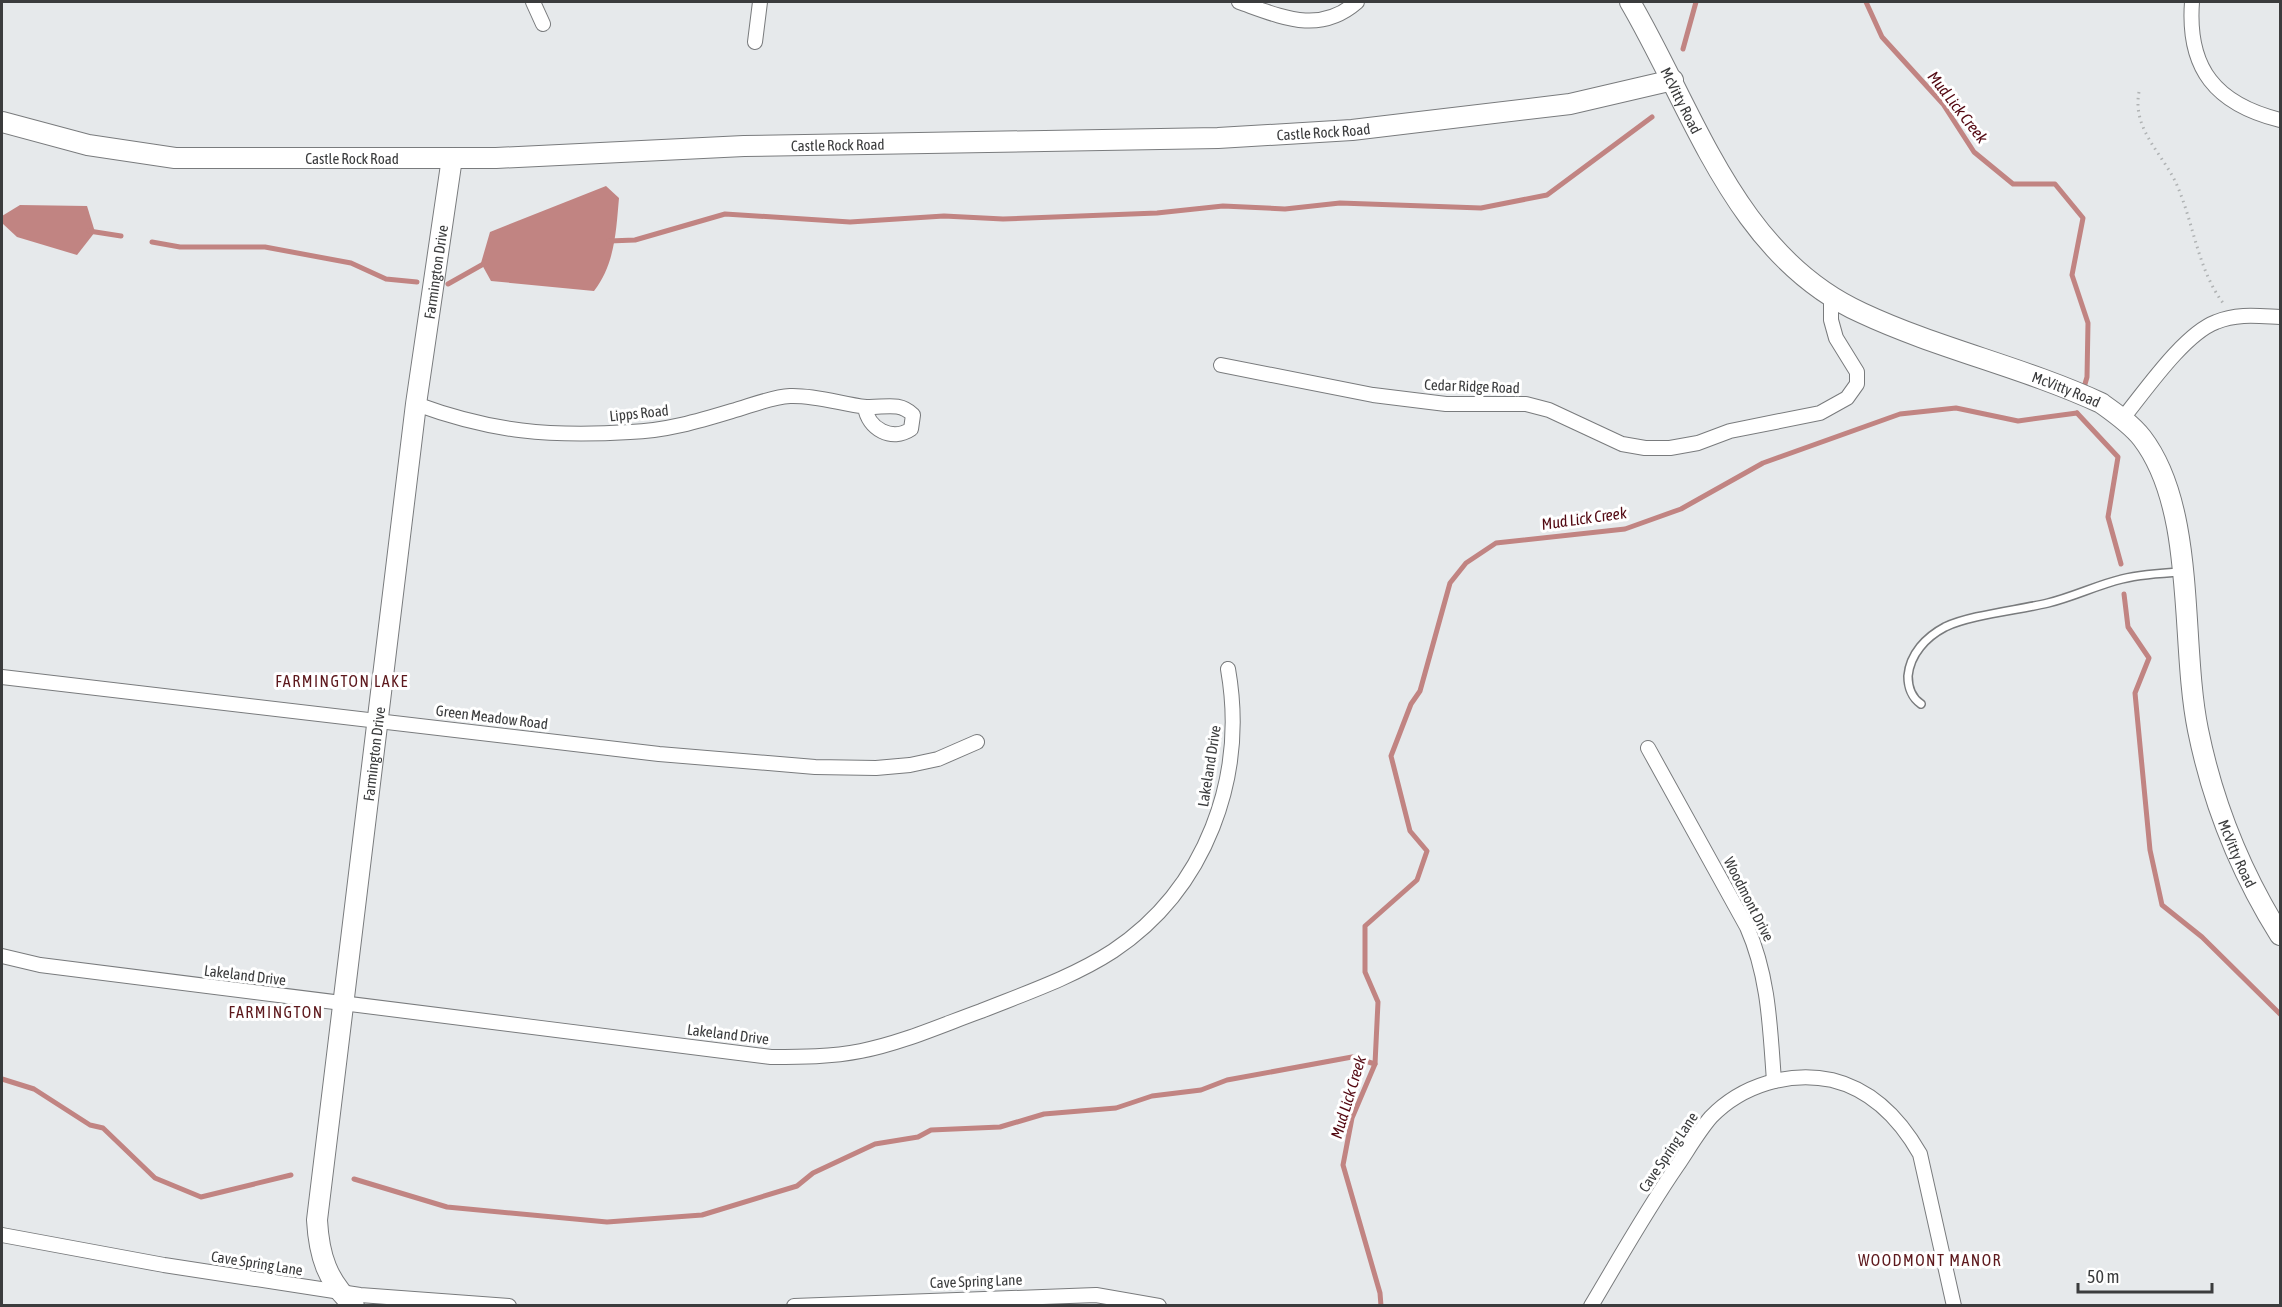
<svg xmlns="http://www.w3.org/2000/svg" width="2282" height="1307" viewBox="0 0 2282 1307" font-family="'Asap Condensed',sans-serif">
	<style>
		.water { fill: #c18482 }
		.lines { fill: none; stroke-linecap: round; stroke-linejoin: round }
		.stream { stroke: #c18482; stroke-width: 5 }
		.lane-casing { stroke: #797b7d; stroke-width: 10 }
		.street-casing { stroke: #797b7d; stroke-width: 16 }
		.secondary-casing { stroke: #797b7d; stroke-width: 22 }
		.path { stroke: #b0b3b4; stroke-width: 3; stroke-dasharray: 1.5 4.5; stroke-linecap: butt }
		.lane { stroke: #fff; stroke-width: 7 }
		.street { stroke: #fff; stroke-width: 14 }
		.secondary { stroke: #fff; stroke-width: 20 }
		.labels { text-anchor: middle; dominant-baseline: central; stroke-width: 6; stroke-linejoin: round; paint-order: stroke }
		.street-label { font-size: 15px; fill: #3b3c3d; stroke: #fff }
		.water-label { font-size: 16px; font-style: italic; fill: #530811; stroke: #fff }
		.neighbourhood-label { font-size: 16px; letter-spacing: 1.5px; fill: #5d181c; stroke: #fff }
	</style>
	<rect width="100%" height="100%" fill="#e6e9eb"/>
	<g class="water">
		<path d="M606 186 619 198C616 231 615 264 594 291L491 281 481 263 490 232Z"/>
		<polygon points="20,205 87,206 95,232 77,255 17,237 2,223 2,216"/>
	</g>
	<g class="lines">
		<g class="stream">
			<polyline points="1866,2 1882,37 1943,104 1974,152 2013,184 2055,184 2083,218 2072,275 2088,323 2087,377 2083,391"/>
			<polyline points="1683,49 1696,2"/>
			<polyline points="89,231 121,236"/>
			<polyline points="609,241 635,240 725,214 850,222 944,216 1003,219 1157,213 1223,206 1285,209 1340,203 1481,208 1547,195 1652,117"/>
			<polyline points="152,242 180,247 265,247 351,263 386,279 417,282"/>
			<polyline points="448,284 487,262"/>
			<polyline points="2077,413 2118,457 2108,517 2121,564"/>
			<polyline points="2124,594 2128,627 2149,658 2135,693 2150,850 2162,905 2202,937 2280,1014"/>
			<polyline points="2,1079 34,1089 90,1125 103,1128 155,1178 201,1197 291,1175"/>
			<polyline points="354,1179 447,1207 607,1222 702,1215 797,1186 813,1173 875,1144 918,1137 931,1130 1000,1127 1044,1114 1116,1108 1152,1096 1201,1090 1227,1080 1352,1057 1375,1064"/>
			<polyline points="1381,1306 1380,1293 1343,1165 1352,1118 1375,1064 1378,1002 1365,972 1365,926 1417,880 1427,851 1410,831 1391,756 1411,704 1420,691 1450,583 1466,563 1496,543 1625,529 1681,509 1763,463 1900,414 1956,408 2018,421 2077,413"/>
		</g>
		<g class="lane-casing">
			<path id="lane" d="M1921 704C1912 698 1908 687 1908 676 1910 654 1926 637 1945 627 1970 615 2019 610 2048 603 2073 597 2097 585 2122 579 2142 574 2161 573 2182 572"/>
		</g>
		<g class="street-casing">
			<g id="street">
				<polyline points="533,2 543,24"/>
				<path d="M1239 2C1282 17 1319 35 1357 2"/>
				<path d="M2192 2C2187 69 2216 104 2280 120"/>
				<polyline points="755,42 760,2"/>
				<polyline points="1221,365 1373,395 1446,404 1526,404 1549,410 1622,444 1645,448 1670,448 1698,443 1730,431 1820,413 1847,398 1857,384 1857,372 1836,338 1831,320 1831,297"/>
				<path d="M416 404C492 432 550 437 630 432 665 431 699 421 732 411 750 406 771 397 790 396 816 395 841 404 866 407 884 408 899 401 913 415L911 429C892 442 868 429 865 407"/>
				<path d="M2123 418C2145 391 2184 334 2216 322 2237 313 2259 316 2280 317"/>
				<polyline points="2,677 659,754 815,767 876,768 910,765 938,759 977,742"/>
				<path d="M1648 748 1747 927C1769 977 1770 1028 1774 1081"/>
				<path d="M2 956 40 965 771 1057C801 1057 831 1057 861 1051 902 1043 942 1025 981 1011 1026 993 1073 977 1113 951 1206 889 1247 777 1228 669"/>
				<polyline points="2,1235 164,1265 360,1295 509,1306"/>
				<polyline points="794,1306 1096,1295 1159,1306"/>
				<path d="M1591 1306C1619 1259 1646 1211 1677 1166 1688 1150 1698 1132 1711 1117 1742 1085 1789 1071 1832 1080 1873 1090 1900 1119 1920 1154L1954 1306"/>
			</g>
		</g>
		<g class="secondary-casing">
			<g id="secondary">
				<path id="s1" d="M1630 2C1695 113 1736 256 1862 313 1939 349 2023 367 2101 403 2115 413 2131 424 2142 438 2197 510 2180 642 2198 730 2213 804 2240 871 2280 935"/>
				<path id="s2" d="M2 122 88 145 175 158H496L744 146 1218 138 1352 130 1570 104 1673 80"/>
				<path id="s3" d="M354 1306C327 1281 319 1256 317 1220L416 404 452 158"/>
			</g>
		</g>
		<path class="path" d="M2139 92C2132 129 2162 153 2176 183 2194 223 2197 268 2223 303"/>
		<use href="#lane" class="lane"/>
		<use href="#street" class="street"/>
		<use href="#secondary" class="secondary"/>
	</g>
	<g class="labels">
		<g class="street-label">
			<text stroke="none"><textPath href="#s1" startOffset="111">McVitty Road</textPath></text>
			<text stroke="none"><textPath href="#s2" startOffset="1326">Castle Rock Road</textPath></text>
			<text stroke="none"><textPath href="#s2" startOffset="840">Castle Rock Road</textPath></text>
			<text stroke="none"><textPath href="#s2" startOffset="354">Castle Rock Road</textPath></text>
			<text stroke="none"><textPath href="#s3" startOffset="1052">Farmington Drive</textPath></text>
			<text transform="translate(1472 386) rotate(2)">Cedar Ridge Road</text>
			<text stroke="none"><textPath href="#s1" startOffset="614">McVitty Road</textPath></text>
			<text transform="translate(639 413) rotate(-6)">Lipps Road</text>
			<text transform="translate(492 717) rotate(7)">Green Meadow Road</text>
			<text stroke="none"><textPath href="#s3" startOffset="566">Farmington Drive</textPath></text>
			<text transform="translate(1209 766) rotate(-81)">Lakeland Drive</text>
			<text stroke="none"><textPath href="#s1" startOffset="1136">McVitty Road</textPath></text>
			<text transform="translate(1749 899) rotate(63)">Woodmont Drive</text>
			<text transform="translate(245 975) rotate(7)">Lakeland Drive</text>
			<text transform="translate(728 1034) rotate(7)">Lakeland Drive</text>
			<text transform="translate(1668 1152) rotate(-56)">Cave Spring Lane</text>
			<text transform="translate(257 1263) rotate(9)">Cave Spring Lane</text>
			<text transform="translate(976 1281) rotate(-2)">Cave Spring Lane</text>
		</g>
		<g class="water-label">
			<text transform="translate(1958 107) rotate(52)">Mud Lick Creek</text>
			<text transform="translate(1584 518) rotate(-8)">Mud Lick Creek</text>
			<text transform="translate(1348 1097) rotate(-73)">Mud Lick Creek</text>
		</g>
		<g class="neighbourhood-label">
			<text x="342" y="681">FARMINGTON LAKE</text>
			<text x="276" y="1012">FARMINGTON</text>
			<text x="1930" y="1260">WOODMONT MANOR</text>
		</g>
	</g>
	<rect width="2282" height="1307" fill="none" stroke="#3b3c3d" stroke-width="6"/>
	<path d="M2078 1283v9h134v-9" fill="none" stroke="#3b3c3d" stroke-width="3"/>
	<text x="2087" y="1283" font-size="18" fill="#3b3c3d" stroke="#ffffff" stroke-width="4.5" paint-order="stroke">50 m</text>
</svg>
